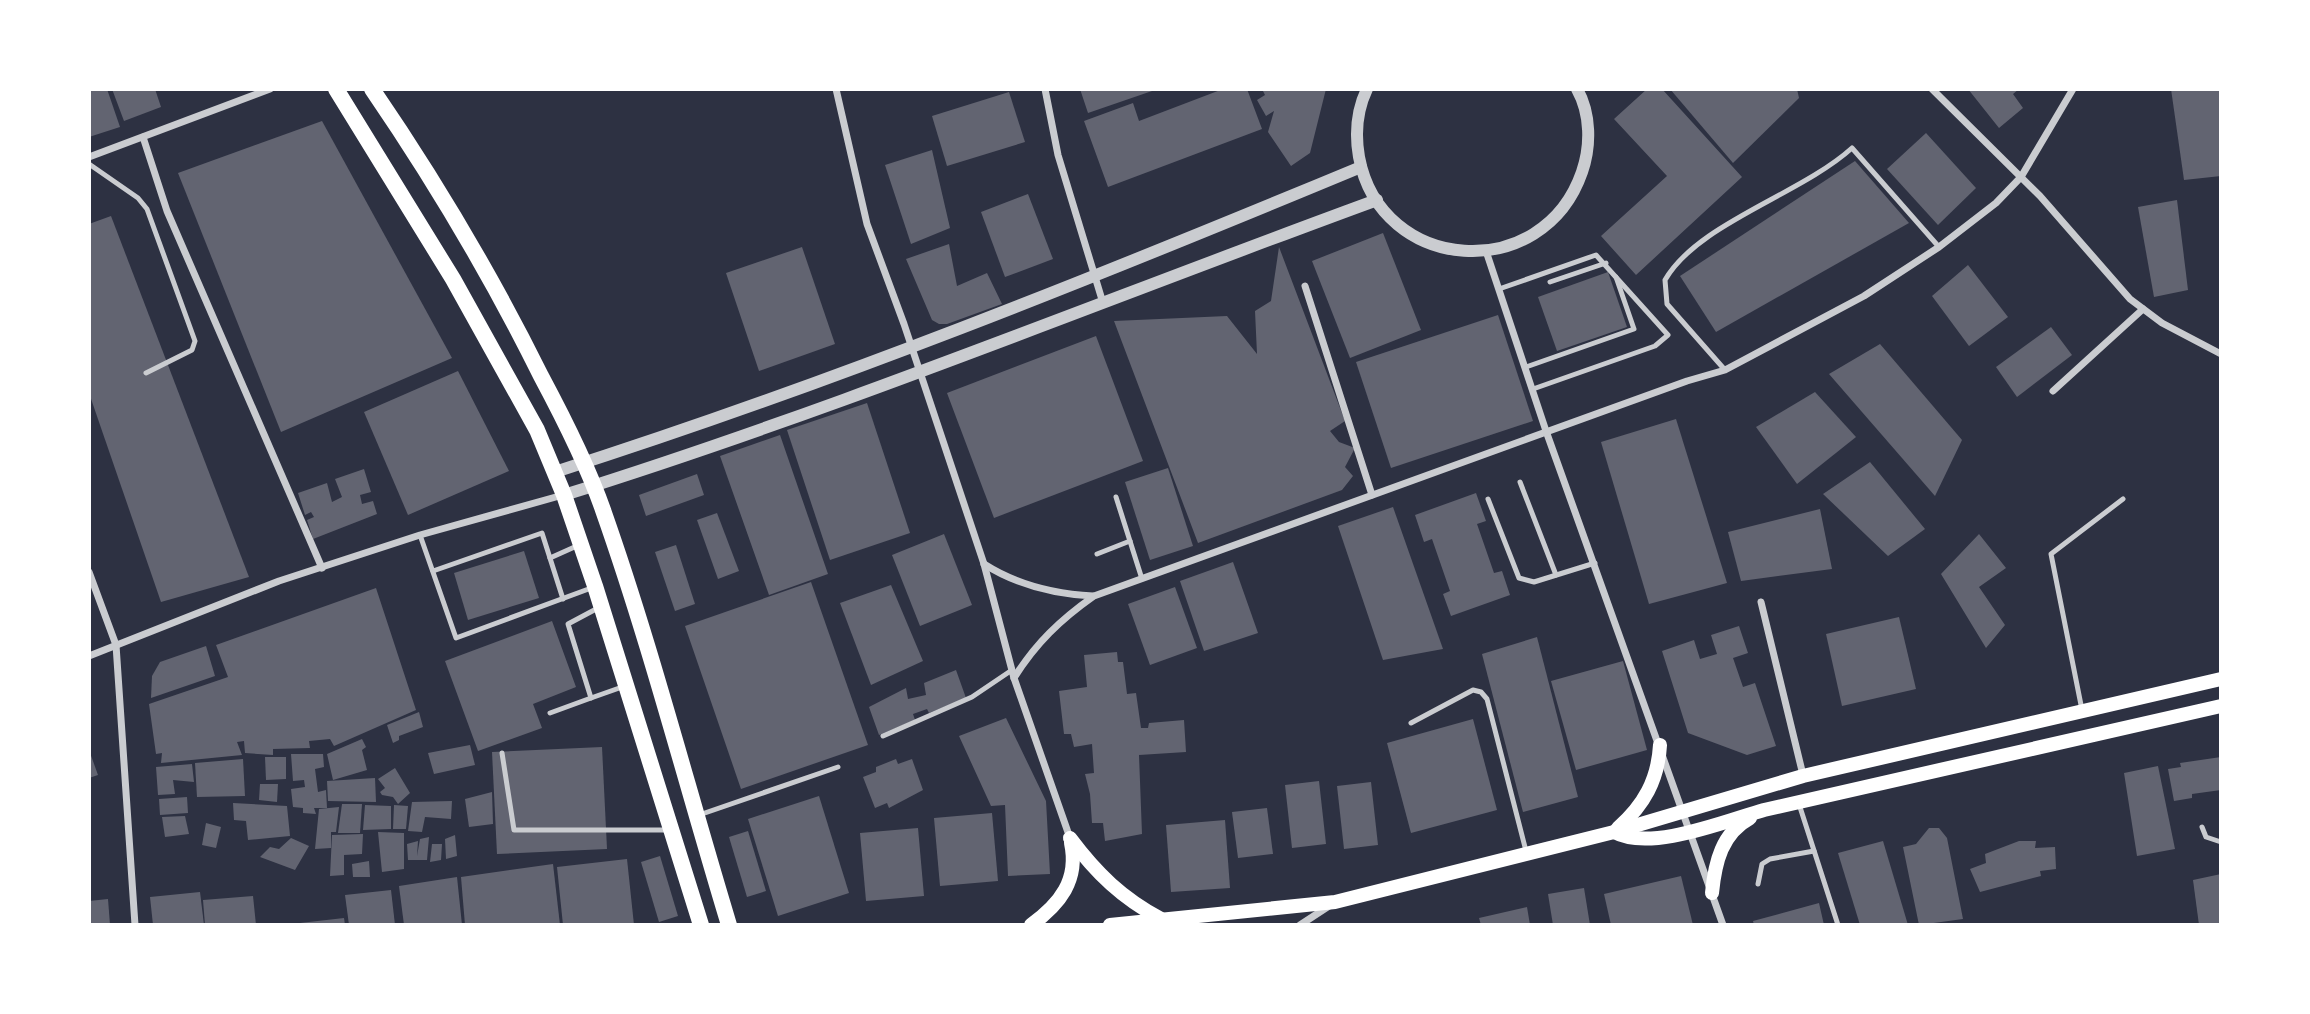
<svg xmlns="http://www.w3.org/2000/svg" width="2310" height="1014" viewBox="0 0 2310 1014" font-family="'Varela Round',sans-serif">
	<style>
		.building { fill: #626471 }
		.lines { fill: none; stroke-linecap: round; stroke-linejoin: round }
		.service { stroke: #caccd0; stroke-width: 5 }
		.minor { stroke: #caccd0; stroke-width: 7 }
		.tertiary { stroke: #caccd0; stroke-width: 12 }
		.secondary { stroke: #fff; stroke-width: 14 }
		.primary { stroke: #fff; stroke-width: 16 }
	</style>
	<rect width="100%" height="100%" fill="#2d3142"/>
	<g class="building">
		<polygon points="89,89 107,89 120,127 89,137"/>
		<polygon points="112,89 155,89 161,107 124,121"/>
		<polygon points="1080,89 1151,89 1152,91 1088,113"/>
		<polygon points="1223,89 1247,89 1262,129 1108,187 1084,121 1133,103 1139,121"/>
		<polygon points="1262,89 1326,89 1310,153 1291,166 1268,132 1274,111 1266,116 1257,100 1265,95"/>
		<polygon points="1647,89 1662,89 1742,177 1636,275 1601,236 1667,176 1614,119"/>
		<polygon points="1670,89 1797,89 1799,98 1733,163"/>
		<polygon points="1968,89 2019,89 2013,94 2023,108 1999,128"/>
		<polygon points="2171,89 2221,89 2221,176 2184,180"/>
		<polygon points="1009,92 1025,142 947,166 932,116"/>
		<polygon points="322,121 452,358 281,432 178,173"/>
		<polygon points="1926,133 1976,188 1938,225 1887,169"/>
		<polygon points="932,150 950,228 911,244 885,165"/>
		<polygon points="1855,161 1909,223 1716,332 1680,276"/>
		<polygon points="1028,194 1053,259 1005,277 981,212"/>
		<polygon points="2177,200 2188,290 2154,297 2138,207"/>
		<polygon points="111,216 249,577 161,602 89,393 89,224"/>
		<polygon points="1383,233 1421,330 1350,358 1312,261"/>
		<polygon points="949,244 957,286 987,273 1002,304 947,324 939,324 932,320 906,259"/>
		<polygon points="802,247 835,344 759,371 726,273"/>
		<polygon points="1279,247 1345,421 1330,431 1339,442 1355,448 1345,467 1353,476 1342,490 1198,543 1114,321 1227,316 1257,354 1255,311 1271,301"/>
		<polygon points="1968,265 2008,317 1969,346 1932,296"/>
		<polygon points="1608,272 1627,327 1557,351 1538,297"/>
		<polygon points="1498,315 1533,421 1391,468 1356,362"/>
		<polygon points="2051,327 2072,355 2017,397 1996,367"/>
		<polygon points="1096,336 1143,461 994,518 947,393"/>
		<polygon points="1880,344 1962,440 1935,496 1829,374"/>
		<polygon points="458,371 509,471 408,515 364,412"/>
		<polygon points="1815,392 1856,437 1797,484 1756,427"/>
		<polygon points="867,403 910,533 830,560 787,430"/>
		<polygon points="1676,419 1727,583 1649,604 1601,442"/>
		<polygon points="780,435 828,574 769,595 720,456"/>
		<polygon points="1870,462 1925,529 1888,556 1823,494"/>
		<polygon points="1168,468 1193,546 1150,560 1125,482"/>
		<polygon points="364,469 371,492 360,495 362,504 373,501 377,514 313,539 307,520 314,517 311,512 305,515 298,493 327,483 332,502 342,497 335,479"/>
		<polygon points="697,474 704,495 646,516 639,495"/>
		<polygon points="1476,493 1486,521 1477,524 1494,573 1502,571 1510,595 1451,616 1443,594 1450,591 1432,539 1424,542 1415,515"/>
		<polygon points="1393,507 1443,649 1383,660 1338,526"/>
		<polygon points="1820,509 1832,569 1741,581 1728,532"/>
		<polygon points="717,513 739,571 718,579 697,520"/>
		<polygon points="944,534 972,605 920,626 892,555"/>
		<polygon points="1979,534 2006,568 1979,587 2005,625 1986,648 1941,574"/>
		<polygon points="676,545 695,604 675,611 655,552"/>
		<polygon points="524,551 539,598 468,620 454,573"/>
		<polygon points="1233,562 1258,633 1204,651 1180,581"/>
		<polygon points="811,582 868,745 741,789 685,626"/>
		<polygon points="891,585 923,661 871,685 840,603"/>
		<polygon points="1175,587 1197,648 1150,665 1128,604"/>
		<polygon points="376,588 416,710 334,746 330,739 309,741 310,748 273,749 273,755 245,753 244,741 237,742 242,755 161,763 162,753 156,754 149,704 228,677 216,645"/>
		<polygon points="1899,617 1916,689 1842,706 1826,634"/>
		<polygon points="552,621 576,687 533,704 542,728 478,751 445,661"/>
		<polygon points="1739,626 1748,653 1733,658 1743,687 1755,683 1776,746 1747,755 1688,733 1662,651 1694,640 1700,659 1717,654 1711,635"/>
		<polygon points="1537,637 1578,797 1523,812 1482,654"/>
		<polygon points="206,646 215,676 151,698 152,676 160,662"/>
		<polygon points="1117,652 1118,662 1123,662 1127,694 1136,693 1141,728 1148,728 1149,723 1184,720 1186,752 1139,755 1142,834 1105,841 1103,823 1092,823 1090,794 1085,774 1094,773 1092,744 1074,747 1071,734 1064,734 1059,691 1087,687 1084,655"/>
		<polygon points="1623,661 1647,750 1576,770 1551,681"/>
		<polygon points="956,670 966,698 929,713 927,709 913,714 915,720 879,735 869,707 906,688 908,699 926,695 924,683"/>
		<polygon points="419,712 423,727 399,736 399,740 393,743 387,725"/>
		<polygon points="1006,718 1046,801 1050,874 1008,876 1005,805 991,806 959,736"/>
		<polygon points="1473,719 1497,810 1411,833 1387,743"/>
		<polygon points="362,739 366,747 362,750 367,770 333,780 327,754"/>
		<polygon points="470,745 475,765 434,774 428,753"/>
		<polygon points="602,747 607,849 497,854 492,752"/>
		<polygon points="89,750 98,775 89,778"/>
		<polygon points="291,754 323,754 324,767 315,769 318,792 326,790 327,808 314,808 316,814 303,813 303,808 293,807 291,789 305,787 304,780 293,781"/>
		<polygon points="265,757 286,757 286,779 266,780"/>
		<polygon points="2221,757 2221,790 2192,794 2192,798 2174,801 2168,769 2181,767 2180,763"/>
		<polygon points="243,759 245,796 197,797 195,763"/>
		<polygon points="896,759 898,764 912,759 923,790 889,808 887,803 875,808 863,777 876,772 876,767"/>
		<polygon points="192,764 194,782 173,780 175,794 158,795 156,767"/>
		<polygon points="2158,766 2175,849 2137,856 2124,773"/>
		<polygon points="395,768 410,793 398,804 393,797 382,795 380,792 385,788 378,779"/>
		<polygon points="375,778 376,802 328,801 327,781"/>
		<polygon points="1319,781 1326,844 1292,848 1285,785"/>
		<polygon points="1371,782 1378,845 1344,849 1337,786"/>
		<polygon points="260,784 278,784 277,802 259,800"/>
		<polygon points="492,792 493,824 469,827 465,799"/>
		<polygon points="819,796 849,893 778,916 748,819"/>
		<polygon points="187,797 188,813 160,815 159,799"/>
		<polygon points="452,801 451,819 425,817 422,832 408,831 412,802"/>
		<polygon points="233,803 287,806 290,836 248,840 246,821 234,820"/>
		<polygon points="342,804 362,804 360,833 338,833"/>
		<polygon points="365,805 391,806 391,829 363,830"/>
		<polygon points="394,805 408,806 406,829 393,829"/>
		<polygon points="339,807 336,832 331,832 331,848 315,849 319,809"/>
		<polygon points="1267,808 1273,854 1238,858 1232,812"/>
		<polygon points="992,813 998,881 940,886 934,818"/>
		<polygon points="185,816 189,834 165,837 162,817"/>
		<polygon points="1225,820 1230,888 1171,892 1166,825"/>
		<polygon points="206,823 221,827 216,848 202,845"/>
		<polygon points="918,828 924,896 866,901 860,833"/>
		<polygon points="1929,828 1939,828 1947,838 1963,919 1919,925 1903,847 1916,844"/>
		<polygon points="748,831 766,891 747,897 729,837"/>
		<polygon points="378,832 404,833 404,869 382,872"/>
		<polygon points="363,834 362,854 344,855 344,875 330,876 332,835"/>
		<polygon points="455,835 457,856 446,859 445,839"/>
		<polygon points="429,837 427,860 408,860 407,844 418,841 417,856 420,839"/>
		<polygon points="291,838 309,846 295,870 260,857 270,847 279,849"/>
		<polygon points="1883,841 1908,925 1860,925 1838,853"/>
		<polygon points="2019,841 2036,841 2035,848 2055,847 2056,869 2040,871 2041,876 1980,892 1970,869 1986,863 1985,854"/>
		<polygon points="432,844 442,844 441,860 430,862"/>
		<polygon points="660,856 678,916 659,922 641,862"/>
		<polygon points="627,859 634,925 563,925 557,867"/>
		<polygon points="369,861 370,877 353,877 352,864"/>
		<polygon points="553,864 560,925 465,925 461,877"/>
		<polygon points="2221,874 2221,925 2199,925 2193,880"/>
		<polygon points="1681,876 1693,925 1611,925 1604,894"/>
		<polygon points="457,877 462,925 404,925 399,886"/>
		<polygon points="1584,888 1590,925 1553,925 1548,894"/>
		<polygon points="391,890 395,925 349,925 345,895"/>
		<polygon points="200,892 204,925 153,925 150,897"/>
		<polygon points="253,896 256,925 205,925 203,900"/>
		<polygon points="108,899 110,925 89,925 89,901"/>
		<polygon points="1819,903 1824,925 1754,925 1753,921"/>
		<polygon points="1527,907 1530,925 1481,925 1479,918"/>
		<polygon points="344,918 345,925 300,925 300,923"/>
	</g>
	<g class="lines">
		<g class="service">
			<polyline points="89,164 138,198 147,209 195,341 192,350 146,373"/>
			<polyline points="1550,282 1606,263"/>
			<polyline points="1499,289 1596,255 1668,335 1655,346 1533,389"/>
			<polyline points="1526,367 1634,329 1616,277"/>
			<path d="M1725 370 1667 304 1665 280C1698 223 1800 195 1852 148L1939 247"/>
			<polyline points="1520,482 1556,575"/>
			<polyline points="1116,497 1142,579"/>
			<polyline points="1488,499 1519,578 1534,582 1595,563"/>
			<polyline points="420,535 456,638 594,587"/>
			<polyline points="1097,554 1130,541"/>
			<polyline points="550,558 579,545"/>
			<polyline points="433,571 542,533 563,599"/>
			<polyline points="598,608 568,624 591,698 625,686"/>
			<polyline points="2082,710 2051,554 2123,499"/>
			<polyline points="550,713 591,698"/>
			<polyline points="1411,723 1473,690 1481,692 1487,699 1526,851"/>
			<polyline points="883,736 972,697 1012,670"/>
			<polyline points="502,753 514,830 667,830"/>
			<polyline points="1799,804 1838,925"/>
			<polyline points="699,815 838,767"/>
			<polyline points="2202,827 2206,837 2221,842"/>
			<polyline points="1758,884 1762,864 1770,859 1814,851"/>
		</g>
		<g class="minor">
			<polyline points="836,89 867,224 904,324 984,564 1014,678 1070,838"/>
			<polyline points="1045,89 1058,155 1103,303"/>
			<polyline points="1932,89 2040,196 2130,299 2162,323 2221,354"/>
			<polyline points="143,137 167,211 322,568"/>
			<polyline points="89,157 270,89"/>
			<polyline points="1486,251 1546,431 1723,925"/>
			<polyline points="1305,286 1372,495"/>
			<polyline points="2053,391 2143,309"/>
			<path d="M984 564C1017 585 1054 594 1093 596"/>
			<polyline points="89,572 116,645 135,925"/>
			<polyline points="1761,602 1803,775"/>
			<polyline points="89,656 279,581 420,535 563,495"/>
			<path d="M1014 678C1036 643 1060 620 1094 596L1687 381 1725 370 1864 296 1939 247 1996 203 2021 177 2073 89"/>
			<polyline points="1300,925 1329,906"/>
		</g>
		<g class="tertiary">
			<path d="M1367 89C1357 110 1355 134 1359 157 1381 274 1543 285 1582 172 1591 146 1591 114 1577 89"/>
			<path d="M555 472C828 385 1096 277 1361 167"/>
			<path d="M564 495C839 409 1106 299 1377 200"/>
		</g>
		<g class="secondary">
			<path d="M1618 828C1644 805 1658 780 1660 745"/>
			<path d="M1614 832C1650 852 1725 821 1764 810L2221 706"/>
			<path d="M1070 838C1097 874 1122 898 1161 919"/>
			<path d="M1712 893C1715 862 1722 833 1750 818"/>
			<path d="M1031 925C1060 904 1079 880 1071 843"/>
			<polyline points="1110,925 1335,902 1614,832 1803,776 2221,679"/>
		</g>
		<g class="primary">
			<polyline points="336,89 453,279 537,430 564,495 595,586 701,925"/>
			<path d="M372 89C435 181 492 277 541 376 564 419 587 464 603 510 651 646 687 787 729 925"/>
		</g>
	</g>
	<rect width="2310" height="1014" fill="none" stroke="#ffffff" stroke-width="182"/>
</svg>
